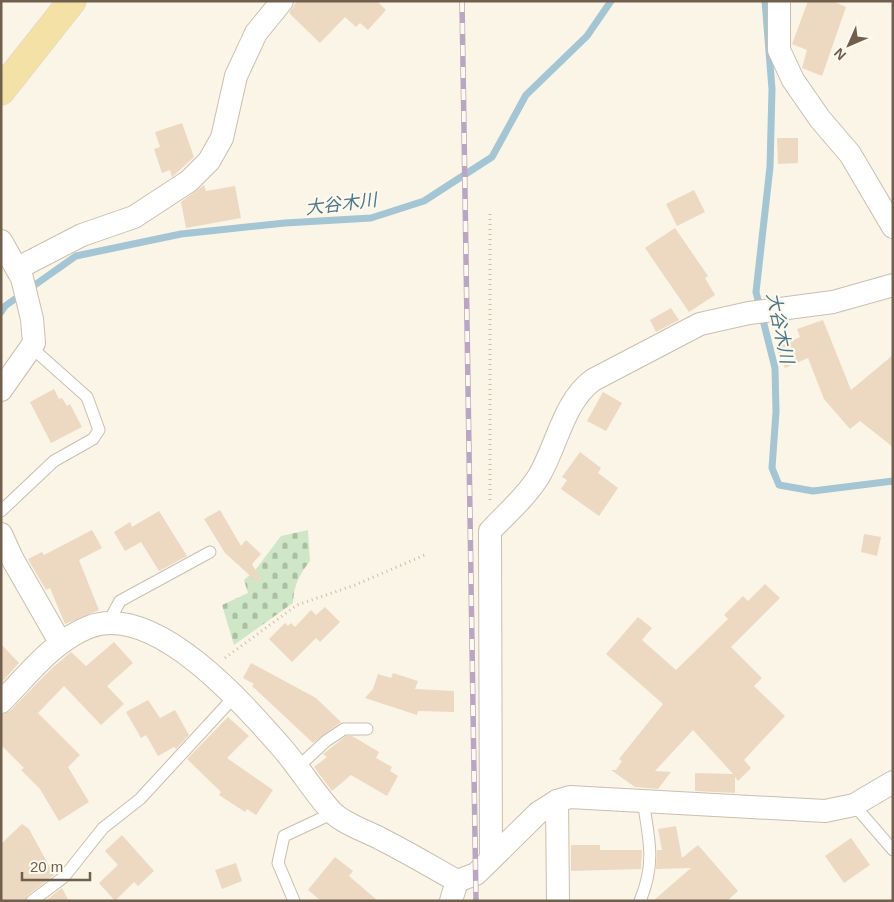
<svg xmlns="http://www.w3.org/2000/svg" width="894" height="902" viewBox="0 0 894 902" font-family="Arial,'Noto Sans JP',sans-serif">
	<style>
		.cemetery { fill: url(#cemetery-stones) }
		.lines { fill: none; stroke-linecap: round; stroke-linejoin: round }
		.stream { stroke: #a4c5d3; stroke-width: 7 }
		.building { fill: #edd9c1 }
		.lane-casing { stroke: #cbbeae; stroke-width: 13 }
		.street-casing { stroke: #cbbeae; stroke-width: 24 }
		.primary-casing { stroke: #dad5d1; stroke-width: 29 }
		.path { stroke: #d2bca4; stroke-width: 3; stroke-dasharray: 1 4; stroke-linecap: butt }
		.lane { stroke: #fff; stroke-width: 11 }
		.street { stroke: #fff; stroke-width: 22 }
		.primary { stroke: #f3e1a5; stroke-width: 28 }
		.rail-casing { stroke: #baa6c3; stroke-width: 5.5 }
		.rail { stroke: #fdf9ed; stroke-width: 4; stroke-dasharray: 11; stroke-linecap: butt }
		.labels { text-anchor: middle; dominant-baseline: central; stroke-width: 4.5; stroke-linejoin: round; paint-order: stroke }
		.water-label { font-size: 18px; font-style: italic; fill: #4c778a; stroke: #fdf9ed }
	</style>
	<defs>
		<pattern id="cemetery-stones" width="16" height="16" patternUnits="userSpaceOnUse" patternTransform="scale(1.25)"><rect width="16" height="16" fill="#cfe7c6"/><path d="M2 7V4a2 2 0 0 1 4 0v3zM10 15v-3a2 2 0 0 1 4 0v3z" fill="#acbea3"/></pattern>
	</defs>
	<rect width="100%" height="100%" fill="#faf5e7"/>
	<path class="cemetery" d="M308 530 310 561C299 575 294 585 293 603L234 645 222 605 248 593 244 580 256 569 281 536Z"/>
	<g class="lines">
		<g class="stream">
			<polyline points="765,1 772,89 770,167 756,292 775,368 776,412 772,468 779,485 813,491 893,481"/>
			<polyline points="1,312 5,306 76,256 181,234 285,223 371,218 424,201 492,157 526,95 587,36 611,1"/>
		</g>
	</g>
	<g class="building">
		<polygon points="297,1 377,1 386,10 368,30 360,23 356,27 345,17 320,43 289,13"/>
		<polygon points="808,1 833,1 846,7 822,76 802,68 807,50 792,44"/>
		<polygon points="182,123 194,157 172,177 170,170 162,173 154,149 160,147 155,132"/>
		<polygon points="777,138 798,138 798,163 778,164"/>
		<polygon points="204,185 206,191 235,186 241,218 186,228 181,202"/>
		<polygon points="694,190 705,212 677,226 666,204"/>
		<polygon points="675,228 708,276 705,278 715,295 689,312 645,248"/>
		<polygon points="671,308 679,320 656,332 650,320"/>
		<polygon points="823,320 851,390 893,355 893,447 860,421 850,429 824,399 808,358 785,368 776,348 800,337 797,329"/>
		<polygon points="54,389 59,399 62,398 67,406 70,404 82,427 51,443 30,402"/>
		<polygon points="603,392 622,403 606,431 587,421"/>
		<polygon points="580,452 601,468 598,473 618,488 599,516 561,489 567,480 562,477"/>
		<polygon points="220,510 241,546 246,540 261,554 252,564 261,579 257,582 225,553 204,519"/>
		<polygon points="159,511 187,556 159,571 141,542 125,551 114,532 130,522 132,527"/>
		<polygon points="92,530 102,548 79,560 99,610 65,624 50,588 46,590 28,559 42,552 44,555"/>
		<polygon points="864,534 881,537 877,556 861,552"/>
		<polygon points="765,584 780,598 731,647 762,678 754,686 785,716 744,760 751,768 738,781 735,777 735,793 695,791 695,773 733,774 693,730 655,771 671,772 658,789 635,787 611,770 616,770 622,761 619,759 663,704 606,654 638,617 652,628 642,640 676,670 728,619 724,615 743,596 748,601"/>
		<polygon points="325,607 340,622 320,642 316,638 292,662 269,639 285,623 288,626 291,623 295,627 311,610 316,615"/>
		<polygon points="114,642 133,663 107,686 124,704 101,725 64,686 38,713 80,755 68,767 89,802 59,821 40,789 21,770 24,768 1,745 1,715 10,711 51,669 71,652 86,666"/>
		<polygon points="1,644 19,663 1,683"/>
		<polygon points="251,663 316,698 341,722 313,743 252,686 254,684 243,678"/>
		<polygon points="393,673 418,681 415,689 454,691 454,712 418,711 417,715 365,698 373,689 378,674 391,678"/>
		<polygon points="148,700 160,718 175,710 189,735 176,749 174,747 158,756 146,735 141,738 126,712"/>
		<polygon points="228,717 249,736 227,758 273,790 256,815 247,809 245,812 219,795 221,792 187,759"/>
		<polygon points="346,736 352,736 379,752 376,758 392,767 390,771 398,776 387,796 351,775 332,791 314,767 327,757 323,754"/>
		<polygon points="22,824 29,829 54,875 28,895 25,901 1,901 1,844"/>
		<polygon points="676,826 682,858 698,845 738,891 727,901 653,901 691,868 656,869 657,850 662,850 658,829"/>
		<polygon points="122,835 154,871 138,886 134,882 115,901 99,883 118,865 105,851"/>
		<polygon points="851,838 870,865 844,883 825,856"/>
		<polygon points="571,845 600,845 600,850 642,850 641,869 571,871"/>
		<polygon points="335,857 353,871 349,876 378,901 321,901 308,890"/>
		<polygon points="236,863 242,881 222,889 215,870"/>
		<polygon points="62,888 69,901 45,901"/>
	</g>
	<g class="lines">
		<g class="lane-casing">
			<g id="lane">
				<polyline points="1,511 54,461 93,439 99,430 87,397 32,348"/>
				<polyline points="109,621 120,601 210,552"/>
				<polyline points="298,767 326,741 344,729 367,729"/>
				<polyline points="854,805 893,850"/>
				<polyline points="32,901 64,877 103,828 140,799 234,697"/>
				<polyline points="294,901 278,863 284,836 333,813"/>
				<path d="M640 901C656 863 649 839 643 801"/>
			</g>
		</g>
		<g class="street-casing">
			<g id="street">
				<polyline points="779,1 779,50 793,80 820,119 850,154 893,227"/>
				<polyline points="1,241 22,278 32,319 34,343 1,390"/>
				<polyline points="18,268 82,235 134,217 189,181 209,161 222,138 236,76 256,33 282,1"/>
				<polyline points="1,534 13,560 60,642"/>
				<path d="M1 702C28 675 53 641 89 627 155 602 244 704 283 749 300 769 314 792 332 812 344 824 366 831 381 839 407 852 432 867 457 881"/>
				<polyline points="557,801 558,901"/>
				<path d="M491 859 490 531C507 513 526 497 539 476 557 445 564 401 593 380L700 324 749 313 833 302 893 285"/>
				<polyline points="451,901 457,881 476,874 538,813 557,801 570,797 825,811 854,805 893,782"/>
			</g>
		</g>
		<g class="primary-casing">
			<polyline id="primary" points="1,91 72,1"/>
		</g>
		<g class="path">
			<polyline points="490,500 490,211"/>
			<polyline points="225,658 297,605 355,585 427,554"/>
		</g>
		<use href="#lane" class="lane"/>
		<use href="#street" class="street"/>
		<use href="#primary" class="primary"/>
		<g class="rail-casing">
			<polyline id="rail" points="462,1 476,901"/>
		</g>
		<use href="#rail" class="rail"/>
	</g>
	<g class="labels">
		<g class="water-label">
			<text transform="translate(341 204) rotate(-7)">大谷木川</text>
			<text transform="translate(780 328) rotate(78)">大谷木川</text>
		</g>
	</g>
	<rect width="894" height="902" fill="none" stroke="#715f4e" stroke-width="5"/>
	<g transform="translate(849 45) rotate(225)" stroke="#fdf9ed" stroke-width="4" paint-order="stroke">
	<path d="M0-4L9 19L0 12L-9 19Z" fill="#715f4e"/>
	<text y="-8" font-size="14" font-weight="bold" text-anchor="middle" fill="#715f4e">N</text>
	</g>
	<path d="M22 872v8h68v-8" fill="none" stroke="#715f4e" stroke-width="2.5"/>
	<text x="30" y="872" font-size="15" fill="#715f4e" stroke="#fdf9ed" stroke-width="4" paint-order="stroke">20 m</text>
</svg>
